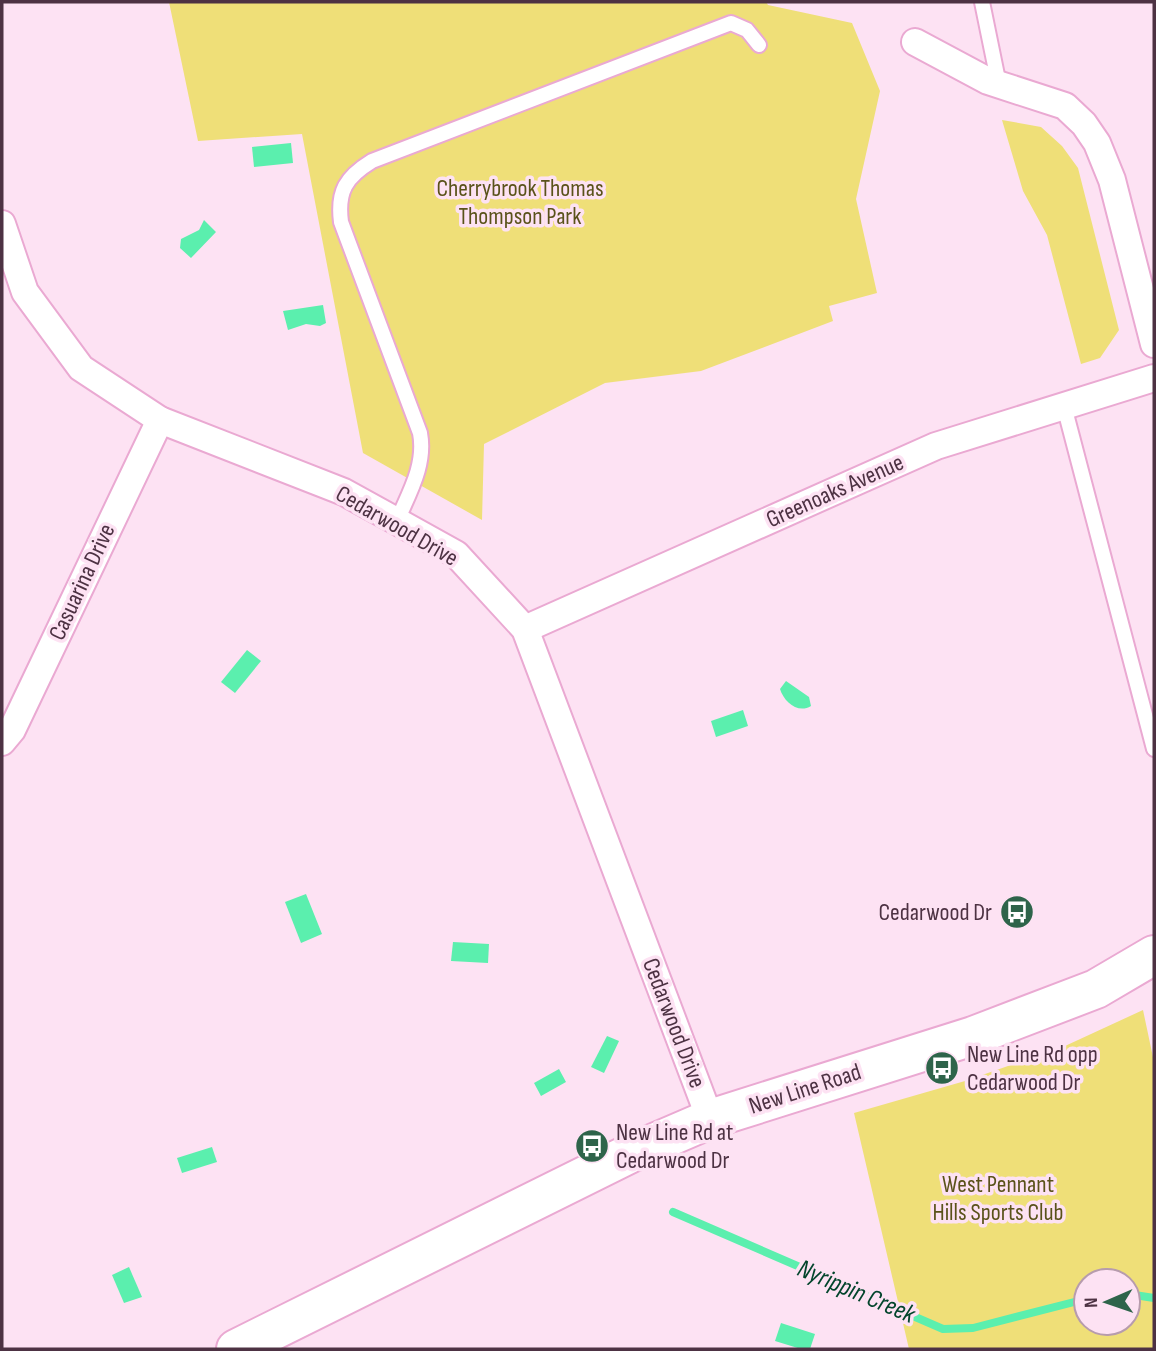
<svg xmlns="http://www.w3.org/2000/svg" width="1156" height="1351" viewBox="0 0 1156 1351" font-family="'Sofia Sans Condensed',sans-serif">
	<style>
		.green { fill: #efdf78; fill-rule: evenodd }
		.water { fill: #5befae }
		.lines { fill: none; stroke-linecap: round; stroke-linejoin: round }
		.stream { stroke: #5befae; stroke-width: 8 }
		.lane-casing { stroke: #eaa9d2; stroke-width: 18 }
		.street-casing { stroke: #eaa9d2; stroke-width: 30 }
		.secondary-casing { stroke: #eaa9d2; stroke-width: 42 }
		.lane { stroke: #fff; stroke-width: 14 }
		.street { stroke: #fff; stroke-width: 26 }
		.secondary { stroke: #fff; stroke-width: 38 }
		.labels { text-anchor: middle; dominant-baseline: central; stroke-width: 7; stroke-linejoin: round; paint-order: stroke }
		.park-label { font-size: 24px; fill: #5a521a; stroke: #fde2f3 }
		.street-label { font-size: 24px; fill: #4d3243; stroke: #fde2f3 }
		.poi-label { font-size: 24px; fill: #4d3243; stroke: #fde2f3; text-anchor: start }
		.water-label { font-size: 26px; font-style: italic; fill: #03452c; stroke: #fde2f3 }
	</style>
	<rect width="100%" height="100%" fill="#fde2f3"/>
	<g class="green">
		<polygon points="169,2 766,2 768,5 852,23 880,91 856,199 877,293 829,306 833,321 701,371 605,383 484,444 482,520 363,453 302,134 198,141"/>
		<polygon points="1002,120 1041,127 1062,146 1078,168 1119,330 1100,358 1081,364 1047,235 1023,191"/>
		<path d="M1143 1010 1154 1062V1349H909L854 1113 965 1081 1065 1046ZM1086 1281H1128V1323H1086Z"/>
	</g>
	<g class="water">
		<polygon points="291,143 293,163 254,167 252,147"/>
		<polygon points="204,220 216,232 191,258 180,248 181,239 199,230"/>
		<polygon points="323,305 326,323 320,326 306,324 288,330 283,311"/>
		<polygon points="247,650 261,661 235,693 221,682"/>
		<path d="M786 681 809 697 811 706C798 714 784 702 780 689Z"/>
		<polygon points="743,710 748,726 716,737 711,721"/>
		<polygon points="306,894 322,934 301,943 285,902"/>
		<polygon points="453,942 489,944 488,963 451,961"/>
		<polygon points="607,1036 619,1041 604,1073 591,1067"/>
		<polygon points="559,1069 566,1082 541,1096 534,1083"/>
		<polygon points="212,1147 217,1162 182,1173 177,1158"/>
		<polygon points="129,1267 142,1297 124,1303 112,1275"/>
		<polygon points="781,1323 815,1334 810,1349 801,1349 775,1341"/>
	</g>
	<g class="lines">
		<g class="stream">
			<polyline points="673,1212 943,1329 973,1328 1086,1299"/>
			<polyline points="1128,1294 1154,1298"/>
		</g>
		<g class="lane-casing">
			<g id="lane">
				<polyline points="982,2 999,85"/>
				<polyline points="1064,406 1154,749"/>
				<path d="M397 521C409 493 426 465 420 433L341 222C337 191 346 177 372 161L731 23 747 30 759 45"/>
			</g>
		</g>
		<g class="street-casing">
			<g id="street">
				<polyline points="915,42 988,81 1065,106 1084,124 1097,143 1112,180 1154,344"/>
				<polyline points="2,224 25,292 81,368 160,420 344,492 456,554 525,629 710,1119"/>
				<polyline points="525,629 936,446 1154,378"/>
				<polyline points="2,742 12,730 160,420"/>
			</g>
		</g>
		<g class="secondary-casing">
			<polyline id="secondary" points="236,1349 631,1153 710,1119 973,1036 1096,989 1154,955"/>
		</g>
		<use href="#lane" class="lane"/>
		<use href="#street" class="street"/>
		<use href="#secondary" class="secondary"/>
	</g>
	<defs>
		<g id="bus-disc" transform="scale(1.75)"><circle r="9.5" fill="#2e644a" stroke="#fde2f3"/><path d="M-5-6H5V4H4V6H2V4H-2V6H-4V4H-5ZM-3.5-4V0h7V-4ZM-3.5 1.2v1.5H-2V1.2ZM2 1.2v1.5H3.5V1.2Z" fill="#fff"/></g>
	</defs>
	<g fill-rule="evenodd">
		<use href="#bus-disc" x="1017" y="912"/>
		<use href="#bus-disc" x="942" y="1068"/>
		<use href="#bus-disc" x="592" y="1146"/>
	</g>
	<g class="labels">
		<g class="park-label">
			<text x="520" y="188">Cherrybrook Thomas<tspan x="520" dy="28">Thompson Park</tspan></text>
			<text x="998" y="1184">West Pennant<tspan x="998" dy="28">Hills Sports Club</tspan></text>
		</g>
		<g class="street-label">
			<text transform="translate(835 491) rotate(-24)">Greenoaks Avenue</text>
			<text transform="translate(397 526) rotate(30)">Cedarwood Drive</text>
			<text transform="translate(82 582) rotate(-65)">Casuarina Drive</text>
			<text transform="translate(674 1023) rotate(69)">Cedarwood Drive</text>
			<text transform="translate(805 1089) rotate(-18)">New Line Road</text>
		</g>
		<g class="poi-label">
			<text x="992" y="912" text-anchor="end">Cedarwood Dr</text>
			<text x="967" y="1054">New Line Rd opp<tspan x="967" dy="28">Cedarwood Dr</tspan></text>
			<text x="616" y="1132">New Line Rd at<tspan x="616" dy="28">Cedarwood Dr</tspan></text>
		</g>
		<g class="water-label">
			<text transform="translate(856 1292) rotate(23)">Nyrippin Creek</text>
		</g>
	</g>
	<rect width="1156" height="1351" fill="none" stroke="#4d3243" stroke-width="7"/>
	<g transform="translate(1107 1302) rotate(268)"><circle r="33" fill="#fde2f3" stroke="#b79cad" stroke-width="2"/>
	<path d="M0-5L12 26L0 18L-12 26Z" fill="#2e644a"/>
	<text y="-10" font-size="19" font-weight="bold" text-anchor="middle" fill="#4d3243">N</text>
	</g>
</svg>
